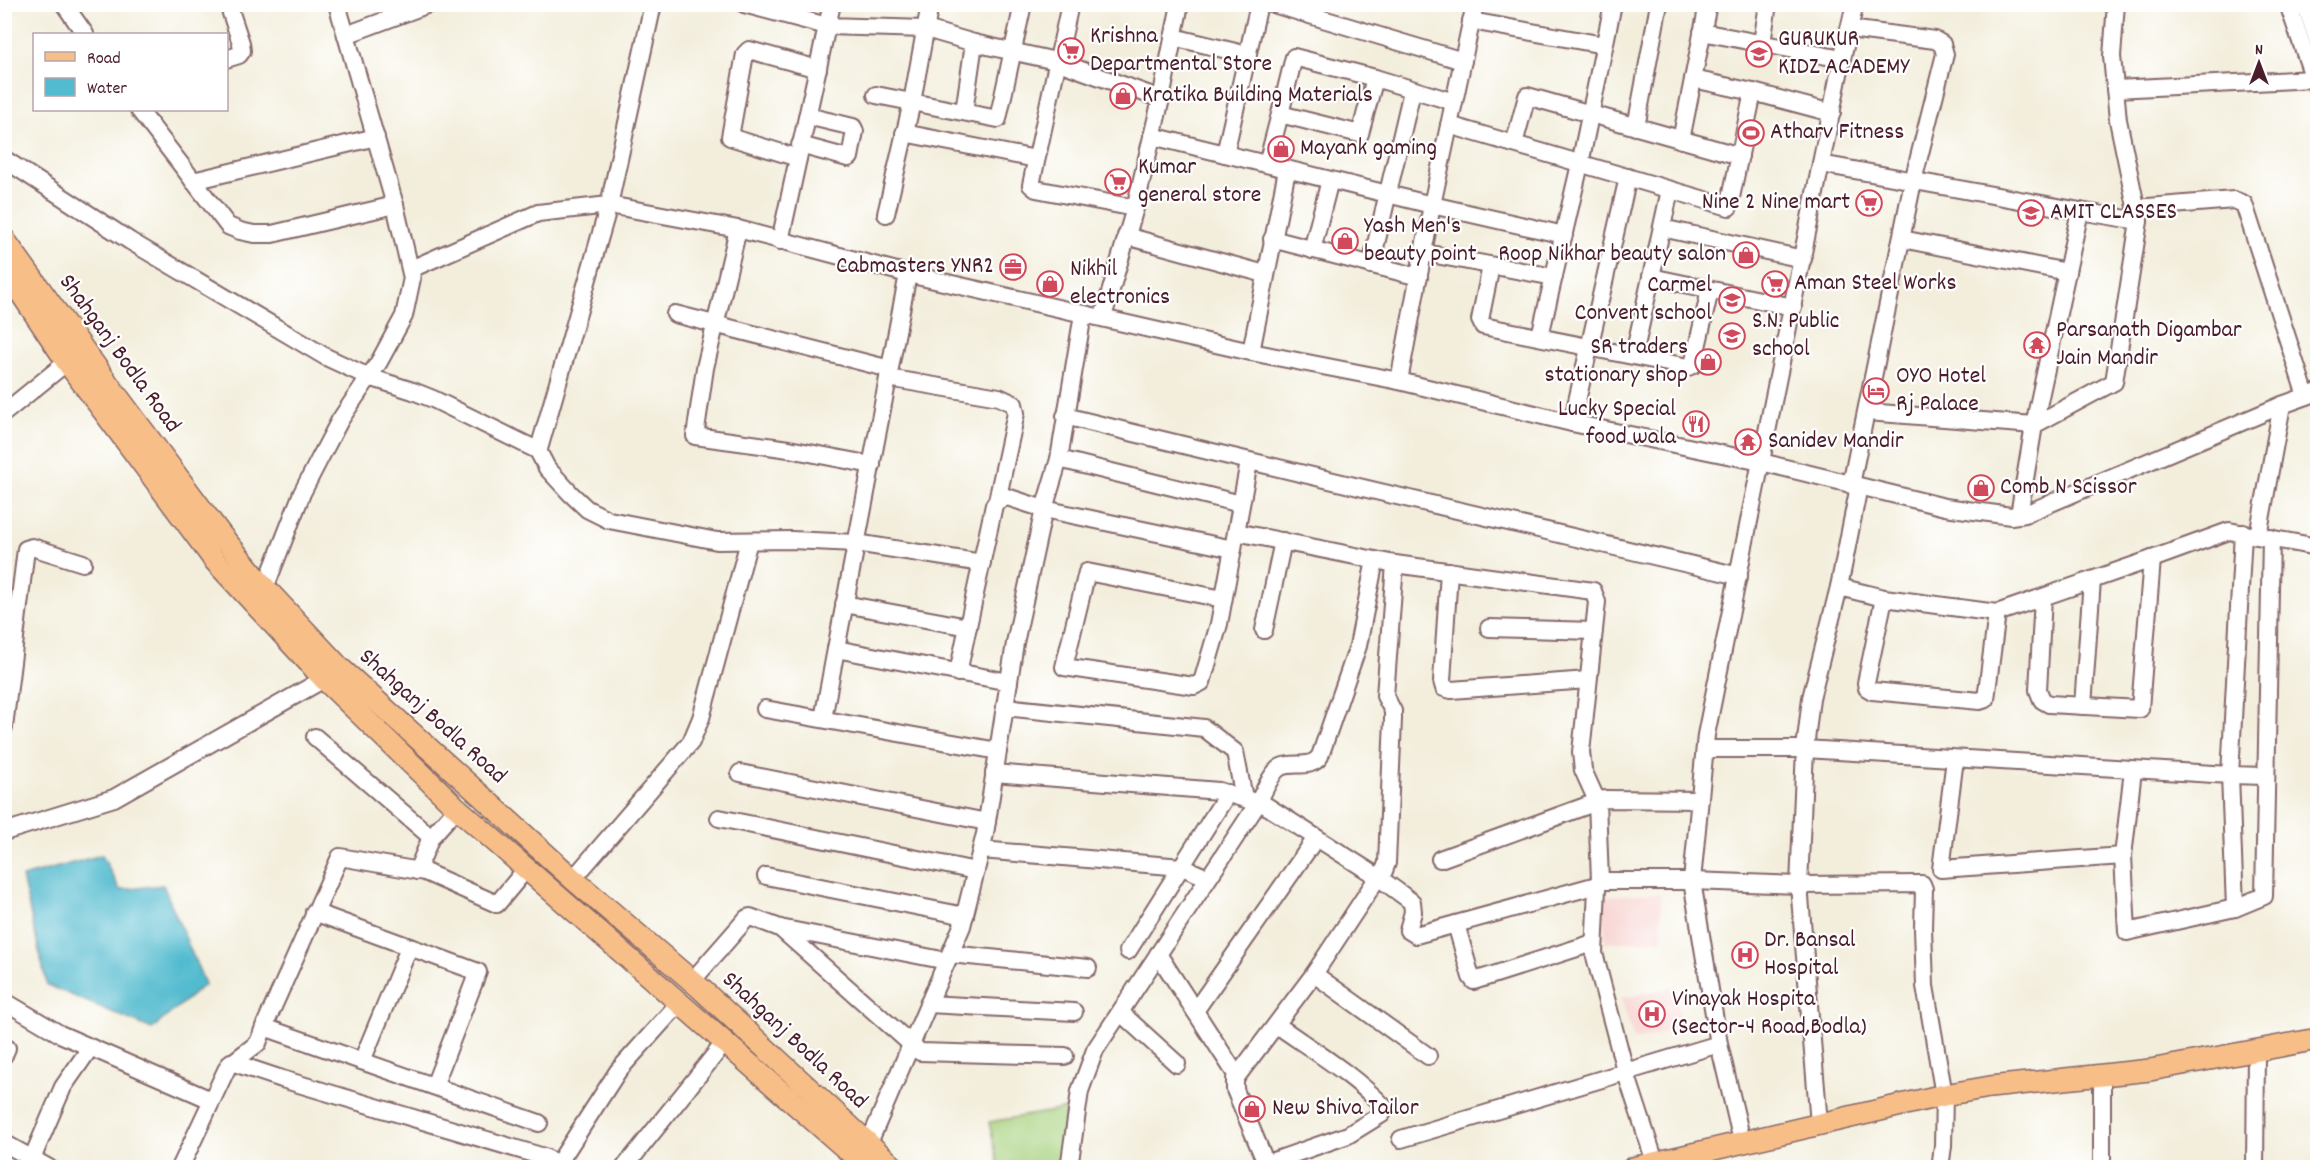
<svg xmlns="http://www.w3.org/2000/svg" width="2322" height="1172" viewBox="0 0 2322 1172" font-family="Dekko,sans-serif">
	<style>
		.built { fill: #f7d0ce }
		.green { fill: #a6d07c; stroke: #787854; stroke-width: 1.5 }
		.water { fill: #52bbcf; stroke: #4e6d7d; stroke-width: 1.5 }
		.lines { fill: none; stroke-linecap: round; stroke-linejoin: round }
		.minor-casing { stroke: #856769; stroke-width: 20 }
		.major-casing { stroke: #856769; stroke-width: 24 }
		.minor { stroke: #fff; stroke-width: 16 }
		.major { stroke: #f7be88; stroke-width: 21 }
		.labels { text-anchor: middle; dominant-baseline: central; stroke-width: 4.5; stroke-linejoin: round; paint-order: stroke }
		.poi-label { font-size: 24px; fill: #4a1f2b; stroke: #fff; text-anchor: start }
		.street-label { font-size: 24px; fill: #4a1f2b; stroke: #fff }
	</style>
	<rect width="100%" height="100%" fill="#fff"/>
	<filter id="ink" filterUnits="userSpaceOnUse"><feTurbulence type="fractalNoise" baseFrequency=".0167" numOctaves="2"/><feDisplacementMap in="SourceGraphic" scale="12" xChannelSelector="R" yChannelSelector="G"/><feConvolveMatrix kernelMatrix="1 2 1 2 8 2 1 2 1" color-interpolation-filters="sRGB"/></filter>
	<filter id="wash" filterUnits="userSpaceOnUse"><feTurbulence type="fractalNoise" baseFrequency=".008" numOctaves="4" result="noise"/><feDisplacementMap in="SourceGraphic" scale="24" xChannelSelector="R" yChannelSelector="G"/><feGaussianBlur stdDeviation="1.35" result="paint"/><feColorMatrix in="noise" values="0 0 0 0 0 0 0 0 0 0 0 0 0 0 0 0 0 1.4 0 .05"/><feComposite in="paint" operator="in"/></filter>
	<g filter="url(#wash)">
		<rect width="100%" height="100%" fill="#f3eedc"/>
		<g class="built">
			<polygon points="1660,893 1662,940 1605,943 1603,896"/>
			<polygon points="1673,987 1682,1029 1634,1040 1621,998"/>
		</g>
		<polygon class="green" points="1066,1109 1062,1167 999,1167 989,1122"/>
		<polygon class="water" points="102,855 120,890 163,885 205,984 152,1029 47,985 22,877"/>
	</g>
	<g filter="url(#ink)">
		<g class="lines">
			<g class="minor-casing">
				<g id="minor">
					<polyline points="64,4 85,34"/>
					<polyline points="744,4 827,26 780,241"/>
					<polyline points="832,4 827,26 926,29 974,43 1056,61 1161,99 1135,208 1103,317"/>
					<polyline points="1070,4 1031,185 1036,189 1135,208"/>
					<polyline points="1273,4 1463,61"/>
					<polyline points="2288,4 2318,91"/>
					<polyline points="2305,4 2318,42"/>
					<polyline points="1471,21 1604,45"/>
					<polyline points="1849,29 1935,40 1942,44 1945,54 1913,181 1851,485"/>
					<polyline points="1702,32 1842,59"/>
					<polyline points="346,35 429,4"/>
					<polyline points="1173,37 1248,55"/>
					<polyline points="1762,43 1768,4"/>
					<polyline points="226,59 239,55 242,51 241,43 228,4"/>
					<polyline points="1375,78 1454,102"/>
					<polyline points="1693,79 1753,92"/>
					<polyline points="2115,89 2313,79"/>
					<polyline points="876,95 998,119 1023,4"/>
					<polyline points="1161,99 1180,4"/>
					<polyline points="139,110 228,226 240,231 254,234 272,234 395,205"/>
					<polyline points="964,112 974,43"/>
					<polyline points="1449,125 1729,207 1753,92 1832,113"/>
					<polyline points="1636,127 1659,4"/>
					<polyline points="904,133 1036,159"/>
					<polyline points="1152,136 1432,205 1564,235"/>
					<polyline points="1681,140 1708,4"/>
					<polyline points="1514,144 1527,96 1740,156"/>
					<polyline points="800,145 848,158 850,157 855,131 853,127 807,116"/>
					<polyline points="1225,154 1259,4"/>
					<polyline points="798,158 730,137 745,54 749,50 818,69"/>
					<polyline points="4,159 130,241 326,357 369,377 413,391 433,399 535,449 539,449 609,205 653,4"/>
					<polyline points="1267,164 1280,114 1360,134 1375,78 1294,57 1280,114"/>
					<polyline points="1821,164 2080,211 2034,425 2019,515"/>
					<polyline points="193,181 376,137"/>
					<polyline points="2136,208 2234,200 2244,204 2306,396"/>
					<polyline points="2080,211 2139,221"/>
					<polyline points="886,214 912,102 930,4"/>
					<polyline points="1662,228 1803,259"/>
					<polyline points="738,229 705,368 695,436 789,449 872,465"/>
					<polyline points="1126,236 1265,274"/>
					<polyline points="1272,239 1419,277"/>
					<polyline points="1902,239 2067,272"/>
					<polyline points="1312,250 1330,180"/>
					<polyline points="1425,253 1554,277"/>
					<polyline points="1371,265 1412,91"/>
					<polyline points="1491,266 1480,320 1483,326 1688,367 1693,365 1710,290"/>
					<polyline points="411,269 538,213 609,205 738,229 908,274 1251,352 1399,381 1572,423 1761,462 1945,507 2011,516 2025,514 2282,405 2318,392"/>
					<polyline points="1651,277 1793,307"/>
					<polyline points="675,314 890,369"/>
					<polyline points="1540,336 1580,164 1613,4"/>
					<polyline points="1251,352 1287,170"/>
					<polyline points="1634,355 1670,190"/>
					<polyline points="888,378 999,397 1014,404 1016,413 997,501"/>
					<polyline points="1399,381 1432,205 1475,4"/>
					<polyline points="1867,412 2034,425 2114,382 2139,221 2118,120 2112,56 2116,4"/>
					<polyline points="4,413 67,362"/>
					<path d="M1065 416C1289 472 1514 523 1739 576"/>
					<polyline points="1572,423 1628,177"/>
					<polyline points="537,449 547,468 571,494 587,509 609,520 717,541 791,540 856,543 982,563"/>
					<polyline points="1059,459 1241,504"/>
					<polyline points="1236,532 1395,564 1593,591 1597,602 1581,752 1583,770 1597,801 1600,881"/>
					<polyline points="2243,533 2230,775 2266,776"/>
					<polyline points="2258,536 2282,405"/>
					<polyline points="2152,559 2229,531 2318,547"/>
					<polyline points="1395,564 1385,696 1393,711 1393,719 1387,863 1384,871 1378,877 1412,902 1413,912 1408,930 1416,935 1597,885"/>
					<polyline points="1449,571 1442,681 1444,688 1451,690 1588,680"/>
					<polyline points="1839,587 1884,598 1997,613 1986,699 1980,701 1872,691 1867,688 1866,683 1884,598"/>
					<polyline points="265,588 302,493 320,458 340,420 379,362 404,316 412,278 395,205 337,4"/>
					<polyline points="1223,599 1087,572 1064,667 1194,686 1202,682 1219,624 1249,462"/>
					<polyline points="844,604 968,627"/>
					<polyline points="1997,613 2152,559 2140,709 2049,704 2042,700 2038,690 2043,597"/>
					<polyline points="1489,628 1594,631"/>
					<polyline points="1264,630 1283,541"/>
					<polyline points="836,649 908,274"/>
					<polyline points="958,673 994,505 997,501 1007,497 1044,509 1233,549"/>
					<polyline points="2083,706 2092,580"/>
					<polyline points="1005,707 1204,728 1235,752 1244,798"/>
					<polyline points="765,709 998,751"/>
					<polyline points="823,719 836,649 1009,682"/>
					<polyline points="4,727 26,549 32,547 83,563"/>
					<polyline points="315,737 431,837"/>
					<polyline points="1705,749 1805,749 2230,775 2235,908"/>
					<polyline points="1955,759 1941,869 2123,856 2133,770"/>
					<polyline points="740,773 987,822"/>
					<polyline points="994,773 1219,791 1265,805 1378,877 1314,974 1235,1079 1235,1090 1268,1168"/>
					<polyline points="719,818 976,871"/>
					<polyline points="4,832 114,798 324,679"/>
					<polyline points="981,850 1182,867 1208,878"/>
					<polyline points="2123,856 2127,932 2235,908 2264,896 2271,538"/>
					<polyline points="1440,859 1605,799 1700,800"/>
					<polyline points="527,868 497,904 425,872 340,857 264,1027 539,1123"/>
					<polyline points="417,871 431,837 457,808"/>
					<polyline points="766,876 965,916"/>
					<polyline points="573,879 691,742 701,718 749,541"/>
					<polyline points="314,912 478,972 434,1086"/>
					<polyline points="1456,924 1471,977 1474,981 1593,943"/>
					<polyline points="780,928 920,1052 1065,1056"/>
					<polyline points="1128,951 1228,793"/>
					<polyline points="950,954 1088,968"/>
					<polyline points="1158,954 1237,1076"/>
					<polyline points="1314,974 1428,1056"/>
					<polyline points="692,981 747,918 750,917 780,928 947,961"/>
					<polyline points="4,1001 60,1034 211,1100"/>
					<polyline points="928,1004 1074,1012"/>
					<polyline points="1195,1011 1316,838"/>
					<polyline points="1121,1013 1177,1064"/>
					<polyline points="4,1055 7,1048"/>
					<polyline points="362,1061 409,948"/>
					<polyline points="231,1062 282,1079 544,1157 566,1168"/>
					<polyline points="2102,1074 2102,1168"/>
					<polyline points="1819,1124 1799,885 1805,749 1811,698 1839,587 1859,486"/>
					<polyline points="1401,1139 1719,1044"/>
					<polyline points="1742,1141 1719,1044 1692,881 1706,735 1842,59 1855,4"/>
					<polyline points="4,1143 49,1168"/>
					<polyline points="864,1151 868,1145 962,926 985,834 1015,643 1044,509 1059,459 1083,314"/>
					<polyline points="1655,1162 1625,1070 1594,953 1597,888 1600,881 1692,881 1799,885 1922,884 1924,889 1923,928 1925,986 1944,1095 1943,1146 1940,1168"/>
					<polyline points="558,1164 618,1071 680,1002"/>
					<polyline points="28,1168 63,1087 90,1048"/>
					<polyline points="180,1168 228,1066 258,1043 264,1027"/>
					<polyline points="624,1168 725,1042"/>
					<path d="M1069 1168 1080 1091 1095 1050 1258 803C1262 795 1273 770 1281 767 1294 761 1311 770 1320 756L1358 646 1375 560"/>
					<path d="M1254 1168 1348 1135 1382 1114 1385 1108C1354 1075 1314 1051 1277 1025"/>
					<polyline points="2255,1168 2256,1051"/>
				</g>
			</g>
			<g class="major-casing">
				<g id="major">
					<polyline points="4,239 109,385 221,535 265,588 339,667 573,879 699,987 895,1168"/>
					<polyline points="4,268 67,362 215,561 324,679 457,808 868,1168"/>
					<polyline points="1633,1168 1944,1095 1990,1087 2150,1070 2318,1039"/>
				</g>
			</g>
			<use href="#minor" class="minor"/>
			<use href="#major" class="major"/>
		</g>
	</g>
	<defs>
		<g id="supermarket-ring" transform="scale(1.35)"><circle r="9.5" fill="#fff" stroke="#d1495b" stroke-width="1.5"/><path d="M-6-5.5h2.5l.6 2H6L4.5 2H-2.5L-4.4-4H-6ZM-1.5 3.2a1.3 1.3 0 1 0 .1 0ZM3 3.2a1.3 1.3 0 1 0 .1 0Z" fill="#d1495b"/></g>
		<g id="school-ring" transform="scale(1.35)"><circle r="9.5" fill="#fff" stroke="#d1495b" stroke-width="1.5"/><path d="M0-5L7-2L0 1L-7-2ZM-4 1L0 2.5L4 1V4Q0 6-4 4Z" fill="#d1495b"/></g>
		<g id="shop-ring" transform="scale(1.35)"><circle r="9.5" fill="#fff" stroke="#d1495b" stroke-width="1.5"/><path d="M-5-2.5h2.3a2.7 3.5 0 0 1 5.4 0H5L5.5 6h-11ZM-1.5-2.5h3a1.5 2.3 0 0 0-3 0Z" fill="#d1495b"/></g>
		<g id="stadium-ring" transform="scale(1.35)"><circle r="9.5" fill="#fff" stroke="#d1495b" stroke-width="1.5"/><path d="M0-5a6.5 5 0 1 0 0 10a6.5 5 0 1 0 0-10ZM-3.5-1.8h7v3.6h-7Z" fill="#d1495b"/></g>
		<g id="office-ring" transform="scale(1.35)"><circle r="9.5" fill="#fff" stroke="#d1495b" stroke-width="1.5"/><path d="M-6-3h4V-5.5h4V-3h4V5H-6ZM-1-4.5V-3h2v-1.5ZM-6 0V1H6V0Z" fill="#d1495b"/></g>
		<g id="temple-ring" transform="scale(1.35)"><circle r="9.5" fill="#fff" stroke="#d1495b" stroke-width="1.5"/><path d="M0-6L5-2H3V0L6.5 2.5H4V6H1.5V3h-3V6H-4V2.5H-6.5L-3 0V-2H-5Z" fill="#d1495b"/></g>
		<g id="hotel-ring" transform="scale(1.35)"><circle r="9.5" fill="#fff" stroke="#d1495b" stroke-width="1.5"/><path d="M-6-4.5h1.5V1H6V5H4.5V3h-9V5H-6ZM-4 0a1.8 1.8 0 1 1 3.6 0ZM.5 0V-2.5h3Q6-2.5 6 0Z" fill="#d1495b"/></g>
		<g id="restaurant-ring" transform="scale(1.35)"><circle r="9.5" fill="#fff" stroke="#d1495b" stroke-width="1.5"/><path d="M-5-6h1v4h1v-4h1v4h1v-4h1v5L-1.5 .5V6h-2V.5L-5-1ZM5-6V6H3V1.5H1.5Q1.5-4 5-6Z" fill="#d1495b"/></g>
		<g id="hospital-ring" transform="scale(1.35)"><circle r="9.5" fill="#fff" stroke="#d1495b" stroke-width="1.5"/><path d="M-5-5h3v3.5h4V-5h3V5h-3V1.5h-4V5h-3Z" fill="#d1495b"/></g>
	</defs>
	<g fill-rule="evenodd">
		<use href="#supermarket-ring" x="1071" y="51"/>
		<use href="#school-ring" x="1759" y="54"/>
		<use href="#shop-ring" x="1123" y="96"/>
		<use href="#stadium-ring" x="1751" y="133"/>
		<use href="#shop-ring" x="1281" y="149"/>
		<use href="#supermarket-ring" x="1118" y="182"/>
		<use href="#supermarket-ring" x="1869" y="203"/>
		<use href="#school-ring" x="2031" y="213"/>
		<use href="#shop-ring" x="1345" y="241"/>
		<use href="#shop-ring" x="1746" y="255"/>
		<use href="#office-ring" x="1013" y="267"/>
		<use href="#shop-ring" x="1050" y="284"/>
		<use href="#supermarket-ring" x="1775" y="284"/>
		<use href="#school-ring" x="1732" y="300"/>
		<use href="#school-ring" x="1732" y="336"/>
		<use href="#temple-ring" x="2037" y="345"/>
		<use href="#shop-ring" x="1708" y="362"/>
		<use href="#hotel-ring" x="1876" y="391"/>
		<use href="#restaurant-ring" x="1696" y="424"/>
		<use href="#temple-ring" x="1748" y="442"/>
		<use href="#shop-ring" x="1981" y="488"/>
		<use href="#hospital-ring" x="1745" y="955"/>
		<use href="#hospital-ring" x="1652" y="1014"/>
		<use href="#shop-ring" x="1252" y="1109"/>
	</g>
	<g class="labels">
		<g class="poi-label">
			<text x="1090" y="37">Krishna<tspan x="1090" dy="28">Departmental Store</tspan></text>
			<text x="1778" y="40">GURUKUR<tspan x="1778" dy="28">KIDZ ACADEMY</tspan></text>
			<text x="1142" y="96">Kratika Building Materials</text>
			<text x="1770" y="133">Atharv Fitness</text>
			<text x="1300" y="149">Mayank gaming</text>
			<text x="1138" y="168">Kumar<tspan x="1138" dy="28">general store</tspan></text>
			<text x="1850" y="203" text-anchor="end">Nine 2 Nine mart</text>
			<text x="2050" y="213">AMIT CLASSES</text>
			<text x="1364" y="227">Yash Men's<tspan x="1364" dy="28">beauty point</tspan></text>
			<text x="1726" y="255" text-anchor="end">Roop Nikhar beauty salon</text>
			<text x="994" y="267" text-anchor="end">Cabmasters YNR2</text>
			<text x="1070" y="270">Nikhil<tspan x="1070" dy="28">electronics</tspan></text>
			<text x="1794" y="284">Aman Steel Works</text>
			<text x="1712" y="286" text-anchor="end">Carmel<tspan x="1712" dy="28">Convent school</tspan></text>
			<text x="1752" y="322">S.N. Public<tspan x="1752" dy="28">school</tspan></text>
			<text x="2056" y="331">Parsanath Digambar<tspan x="2056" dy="28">Jain Mandir</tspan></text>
			<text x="1688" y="348" text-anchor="end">SR traders<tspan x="1688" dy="28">stationary shop</tspan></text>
			<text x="1896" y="377">OYO Hotel<tspan x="1896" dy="28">Rj Palace</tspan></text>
			<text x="1676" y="410" text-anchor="end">Lucky Special<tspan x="1676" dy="28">food wala</tspan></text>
			<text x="1768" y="442">Sanidev Mandir</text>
			<text x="2000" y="488">Comb N Scissor</text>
			<text x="1764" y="941">Dr. Bansal<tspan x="1764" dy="28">Hospital</tspan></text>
			<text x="1672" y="1000">Vinayak Hospita<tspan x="1672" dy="28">(Sector-4 Road,Bodla)</tspan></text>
			<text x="1272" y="1109">New Shiva Tailor</text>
		</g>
		<g class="street-label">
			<text transform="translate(119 354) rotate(54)">Shahganj Bodla Road</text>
			<text transform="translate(432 717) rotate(42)">Shahganj Bodla Road</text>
			<text transform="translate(794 1041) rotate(43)">Shahganj Bodla Road</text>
		</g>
	</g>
	<rect width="2322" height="1172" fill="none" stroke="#fff" stroke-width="24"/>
	<rect x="33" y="33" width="195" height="78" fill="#ffffff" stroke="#b7a5aa" stroke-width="1.5"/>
	<rect x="45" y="52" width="30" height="9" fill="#f7be88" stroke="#b7a5aa" stroke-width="1.5"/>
	<text x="87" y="63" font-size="18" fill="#4a1f2b">Road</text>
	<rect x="45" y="78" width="30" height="18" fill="#52bbcf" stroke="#b7a5aa" stroke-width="1.5"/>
	<text x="87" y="93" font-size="18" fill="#4a1f2b">Water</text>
	<g transform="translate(2259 63)" stroke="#ffffff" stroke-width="4.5" paint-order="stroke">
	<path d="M0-4.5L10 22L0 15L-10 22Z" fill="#4a1f2b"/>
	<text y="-9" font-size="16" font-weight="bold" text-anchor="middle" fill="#4a1f2b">N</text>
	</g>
</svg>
